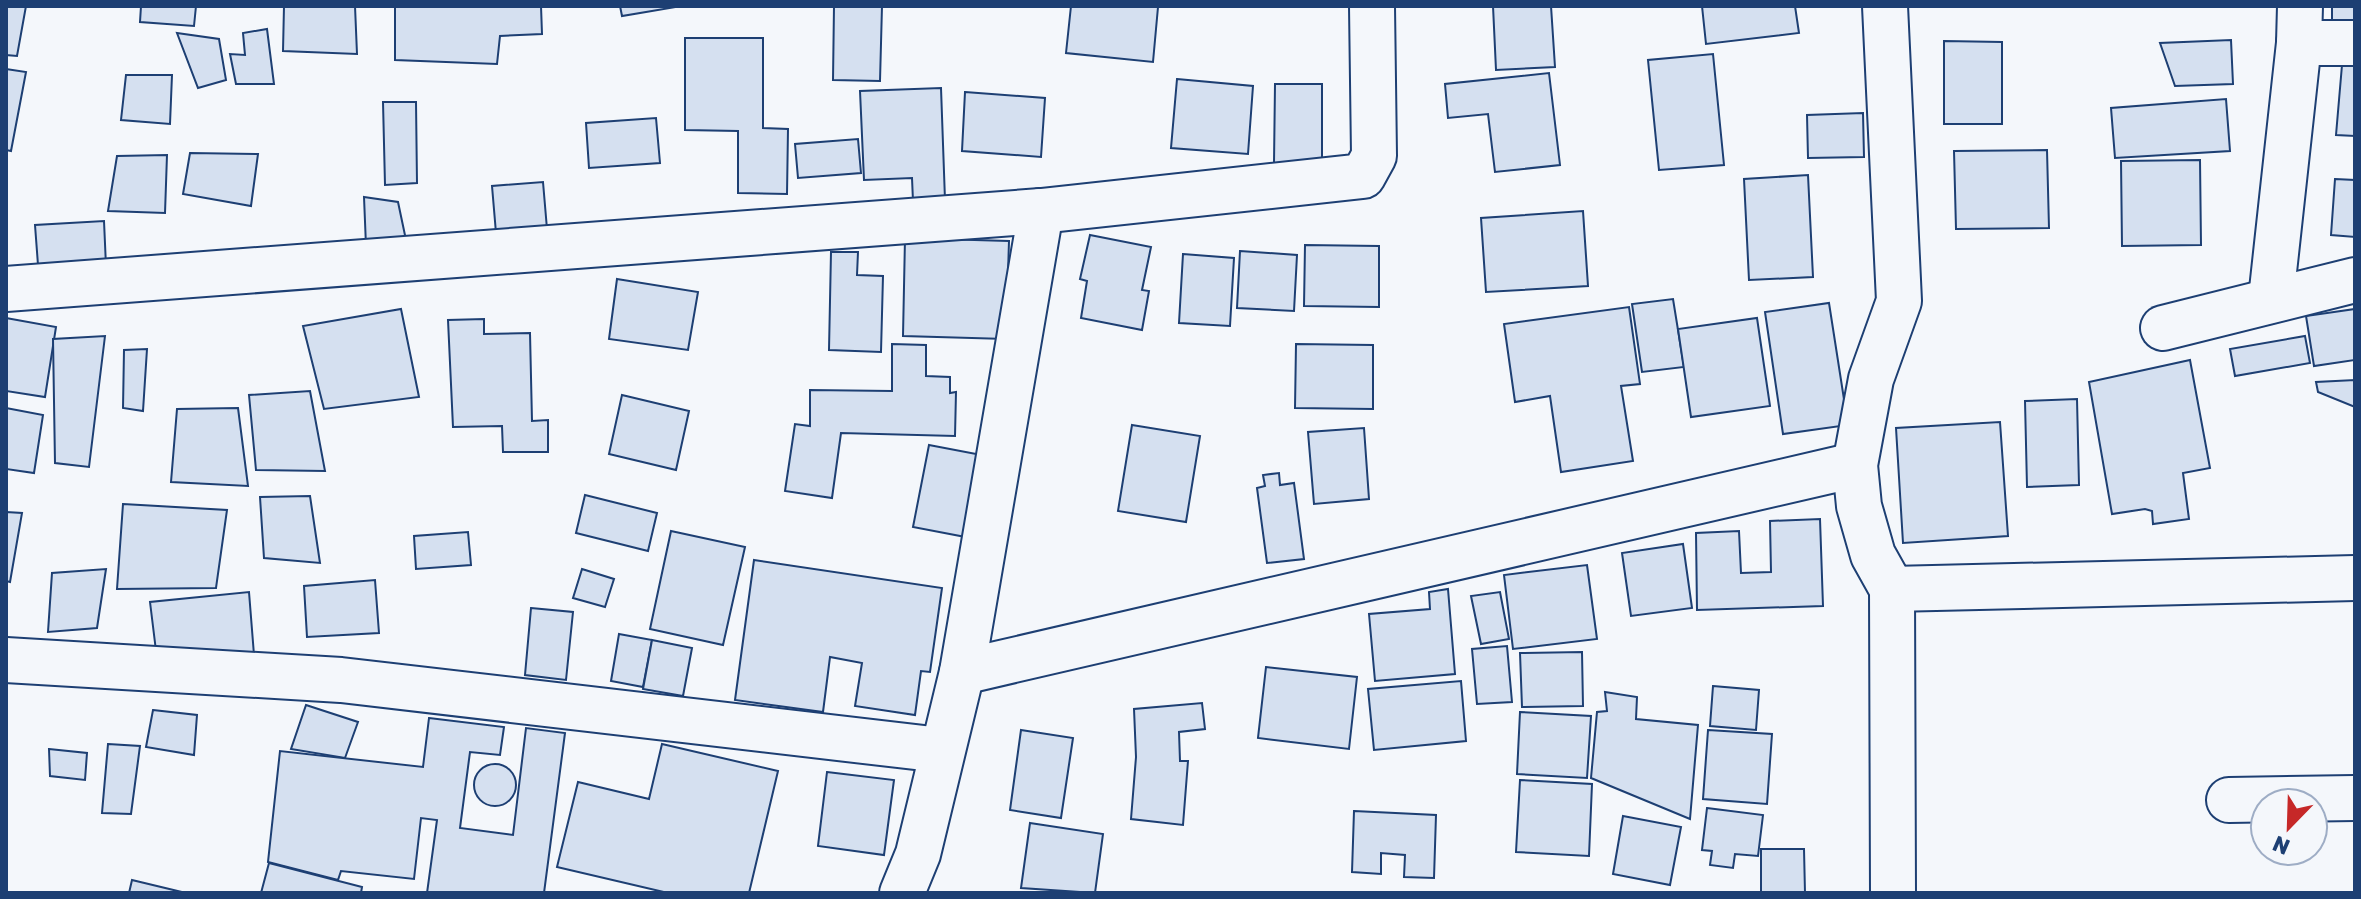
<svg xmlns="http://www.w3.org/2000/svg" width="2361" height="899" font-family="Rubik,sans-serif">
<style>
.building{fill:#d5e0f0;stroke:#1d3f73;stroke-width:2}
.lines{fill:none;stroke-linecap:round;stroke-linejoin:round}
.minor-casing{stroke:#1d3f73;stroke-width:48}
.minor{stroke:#f4f7fb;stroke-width:44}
</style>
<rect width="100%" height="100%" fill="#f4f7fb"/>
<g class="building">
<polygon points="6,6 26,6 17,56 6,55"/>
<polygon points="141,6 196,6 194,26 140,22"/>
<polygon points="284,6 355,6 357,54 283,51"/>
<polygon points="395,6 541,6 542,34 500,36 497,64 395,60"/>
<polygon points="620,6 676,6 676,7 622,16"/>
<polygon points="834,6 882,6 880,81 833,80"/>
<polygon points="1071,6 1158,7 1153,62 1066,53"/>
<polygon points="1493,6 1551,6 1555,67 1496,70"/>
<polygon points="1702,6 1795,6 1799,33 1706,44"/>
<rect x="2332" y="6" width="23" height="18"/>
<polygon points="267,29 274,84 236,84 230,54 245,55 243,33"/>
<polygon points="177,33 219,39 226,80 198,88"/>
<polygon points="685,38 763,38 763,128 788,129 787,194 738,193 738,131 685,130"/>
<polygon points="2231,40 2233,84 2175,86 2160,43"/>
<polygon points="1944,41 2002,42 2002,124 1944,124"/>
<polygon points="1713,54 1724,165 1659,170 1648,60"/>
<polygon points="2342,65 2355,66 2355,136 2336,135"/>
<polygon points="6,69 26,72 11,151 6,150"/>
<polygon points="1549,73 1560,165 1495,172 1488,114 1448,118 1445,84"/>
<polygon points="126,75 172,75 170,124 121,120"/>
<polygon points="1177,79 1253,86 1248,154 1171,148"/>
<polygon points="1275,84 1322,84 1322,163 1274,163"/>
<polygon points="941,88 945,200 913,201 912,178 864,180 860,91"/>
<polygon points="965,92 1045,98 1041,157 962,151"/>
<polygon points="2226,99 2230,151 2115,158 2111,108"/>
<polygon points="383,102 416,102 417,183 385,185"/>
<polygon points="1863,113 1864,157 1808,158 1807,115"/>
<polygon points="656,118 660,163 589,168 586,123"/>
<polygon points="858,139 861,173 798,178 795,144"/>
<polygon points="2047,150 2049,228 1956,229 1954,151"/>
<polygon points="190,153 258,154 251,206 183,194"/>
<polygon points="167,155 165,213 108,211 117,156"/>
<polygon points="2200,160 2201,245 2122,246 2121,161"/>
<polygon points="1808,175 1813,277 1749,280 1744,179"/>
<polygon points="2335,179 2355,180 2355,237 2331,235"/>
<polygon points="543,182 547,229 496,233 492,186"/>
<polygon points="364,197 398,202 406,240 366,246"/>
<polygon points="1583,211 1588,286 1486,292 1481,218"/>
<polygon points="104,221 106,266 38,265 35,225"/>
<polygon points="1090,235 1151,247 1142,290 1149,291 1142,330 1081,318 1087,281 1080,279"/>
<polygon points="905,238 1009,241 1006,339 903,336"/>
<polygon points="1305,245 1379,246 1379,307 1304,306"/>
<polygon points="1240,251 1297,255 1294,311 1237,308"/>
<polygon points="831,252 858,252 857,275 883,276 881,352 829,350"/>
<polygon points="1183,254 1234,258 1230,326 1179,323"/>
<polygon points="617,279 698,292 688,350 609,339"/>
<polygon points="1673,299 1684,367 1642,372 1632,304"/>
<polygon points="1829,303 1848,425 1783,434 1765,312"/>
<polygon points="1629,307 1640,384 1621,386 1633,461 1561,472 1550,396 1515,402 1504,324"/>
<polygon points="401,309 419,397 324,409 303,326"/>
<polygon points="2355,309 2355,360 2314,366 2306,316"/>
<polygon points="6,318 56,327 45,397 6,391"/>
<polygon points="1757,318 1770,406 1691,417 1678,329"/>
<polygon points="484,319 484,334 530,333 532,421 548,420 548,452 503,452 502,426 453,427 448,320"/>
<polygon points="105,336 89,467 55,463 53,339"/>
<polygon points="2305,336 2310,363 2235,376 2230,349"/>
<polygon points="892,344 926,345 926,376 950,377 950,393 956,392 955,436 841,433 832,498 785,491 795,424 810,426 810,390 892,391"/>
<polygon points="1296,344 1373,345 1373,409 1295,408"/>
<polygon points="147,349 143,411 123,408 124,350"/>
<polygon points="2190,360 2210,468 2183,473 2189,519 2153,524 2152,511 2145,509 2112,514 2089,382"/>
<polygon points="2355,380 2355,407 2318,392 2316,382"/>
<polygon points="310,391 325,471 256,470 249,395"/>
<polygon points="622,395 689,411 676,470 609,454"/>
<polygon points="2077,399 2079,485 2027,487 2025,401"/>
<polygon points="6,408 43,415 34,473 6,469"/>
<polygon points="238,408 248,486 171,482 177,409"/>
<polygon points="2000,422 2008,536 1903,543 1896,428"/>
<polygon points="1132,425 1200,436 1186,522 1118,511"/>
<polygon points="1364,428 1369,499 1314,504 1308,432"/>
<polygon points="929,445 992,457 976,539 913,527"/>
<polygon points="1279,473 1280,485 1294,483 1304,559 1267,563 1257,488 1265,486 1263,475"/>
<polygon points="585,495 657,513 648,551 576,533"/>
<polygon points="310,496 320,563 264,558 260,497"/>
<polygon points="123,504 227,510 216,588 117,589"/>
<polygon points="6,512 22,513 10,582 6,581"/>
<polygon points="1820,519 1823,606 1697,610 1696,533 1739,531 1741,573 1771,572 1770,521"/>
<polygon points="671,531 745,547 723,645 650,629"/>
<polygon points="468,532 471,565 416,569 414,536"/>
<polygon points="1683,544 1692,608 1631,616 1622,553"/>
<polygon points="754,560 942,588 930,672 921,671 915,715 855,706 862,663 830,657 823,712 735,700"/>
<polygon points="1587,565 1597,639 1513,649 1504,575"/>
<polygon points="106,569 97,628 48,632 52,573"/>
<polygon points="582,569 614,579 605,607 573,598"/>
<polygon points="375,580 379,633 307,637 304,586"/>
<polygon points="1448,589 1455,674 1375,681 1369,614 1430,609 1429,592"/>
<polygon points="249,592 254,655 157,659 150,602"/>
<polygon points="1500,592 1509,639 1481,644 1471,596"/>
<polygon points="531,608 573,612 566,680 525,675"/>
<polygon points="619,634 652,640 643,687 611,681"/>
<polygon points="652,640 692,648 683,696 643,689"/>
<polygon points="1507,646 1512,702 1477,704 1472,649"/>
<polygon points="1582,652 1583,706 1522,707 1520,653"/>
<polygon points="1266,667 1357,677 1349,749 1258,738"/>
<polygon points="1461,681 1466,741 1374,750 1368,689"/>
<polygon points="1713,686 1759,690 1756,730 1710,726"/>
<polygon points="1605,692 1637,697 1636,719 1698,725 1690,819 1591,778 1597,712 1607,711"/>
<polygon points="1202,703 1205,729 1179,732 1180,761 1188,761 1183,825 1131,819 1136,757 1134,709"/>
<polygon points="306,705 358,722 345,758 291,749"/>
<polygon points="153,710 197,715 194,755 146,747"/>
<polygon points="1520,712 1591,716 1587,778 1517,774"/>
<polygon points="429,718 504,727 500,755 470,752 460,828 513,835 526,728 565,733 544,893 427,893 437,820 421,818 414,879 341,871 338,880 268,862 280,751 423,767"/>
<polygon points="1021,730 1073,738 1061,818 1010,810"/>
<polygon points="1708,730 1772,734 1767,804 1703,799"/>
<polygon points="108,744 140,746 131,814 102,813"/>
<polygon points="662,744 778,771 749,893 668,893 557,867 578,782 649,799"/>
<polygon points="49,749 87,753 85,780 50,776"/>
<circle cx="495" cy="785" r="21"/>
<polygon points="827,772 894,780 884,855 818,846"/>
<polygon points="1520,780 1592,784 1589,856 1516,852"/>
<polygon points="1707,808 1763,815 1758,856 1735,854 1733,868 1710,865 1712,851 1702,850"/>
<polygon points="1354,811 1436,815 1434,878 1404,877 1405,855 1381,853 1381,874 1352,872"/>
<polygon points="1623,816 1681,827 1670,885 1613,874"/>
<polygon points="1030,823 1103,834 1095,893 1021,888"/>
<polygon points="1761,849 1804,849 1805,893 1761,893"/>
<polygon points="269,863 362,887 361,893 261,893"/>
<polygon points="132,880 186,893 129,893"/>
</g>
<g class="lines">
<defs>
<g id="minor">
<polyline points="1885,6 1899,301 1871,379 1855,465 1859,506 1873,555 1892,589 1893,893"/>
<polyline points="2299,43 2355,43"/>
<polyline points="6,289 1041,211 1363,176 1374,156 1372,6"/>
<polyline points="2271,299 2299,43 2300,6"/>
<polyline points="2163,328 2355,280"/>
<polyline points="1892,589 2355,578"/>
<polyline points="6,660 341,680 941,750"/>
<polyline points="962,672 1855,465"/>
<polyline points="2229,800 2355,798"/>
<polyline points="902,893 918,854 962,672 1041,211"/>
</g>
</defs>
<use href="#minor" class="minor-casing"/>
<use href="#minor" class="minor"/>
</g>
<rect width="2361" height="899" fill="none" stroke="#1d3f73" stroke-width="16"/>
<g transform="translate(2289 827) rotate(203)"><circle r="38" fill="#f4f7fb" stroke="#9eadc5" stroke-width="2"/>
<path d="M0-6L14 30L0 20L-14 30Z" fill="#c62828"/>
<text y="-12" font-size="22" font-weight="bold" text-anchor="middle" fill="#1d3f73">N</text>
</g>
</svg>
